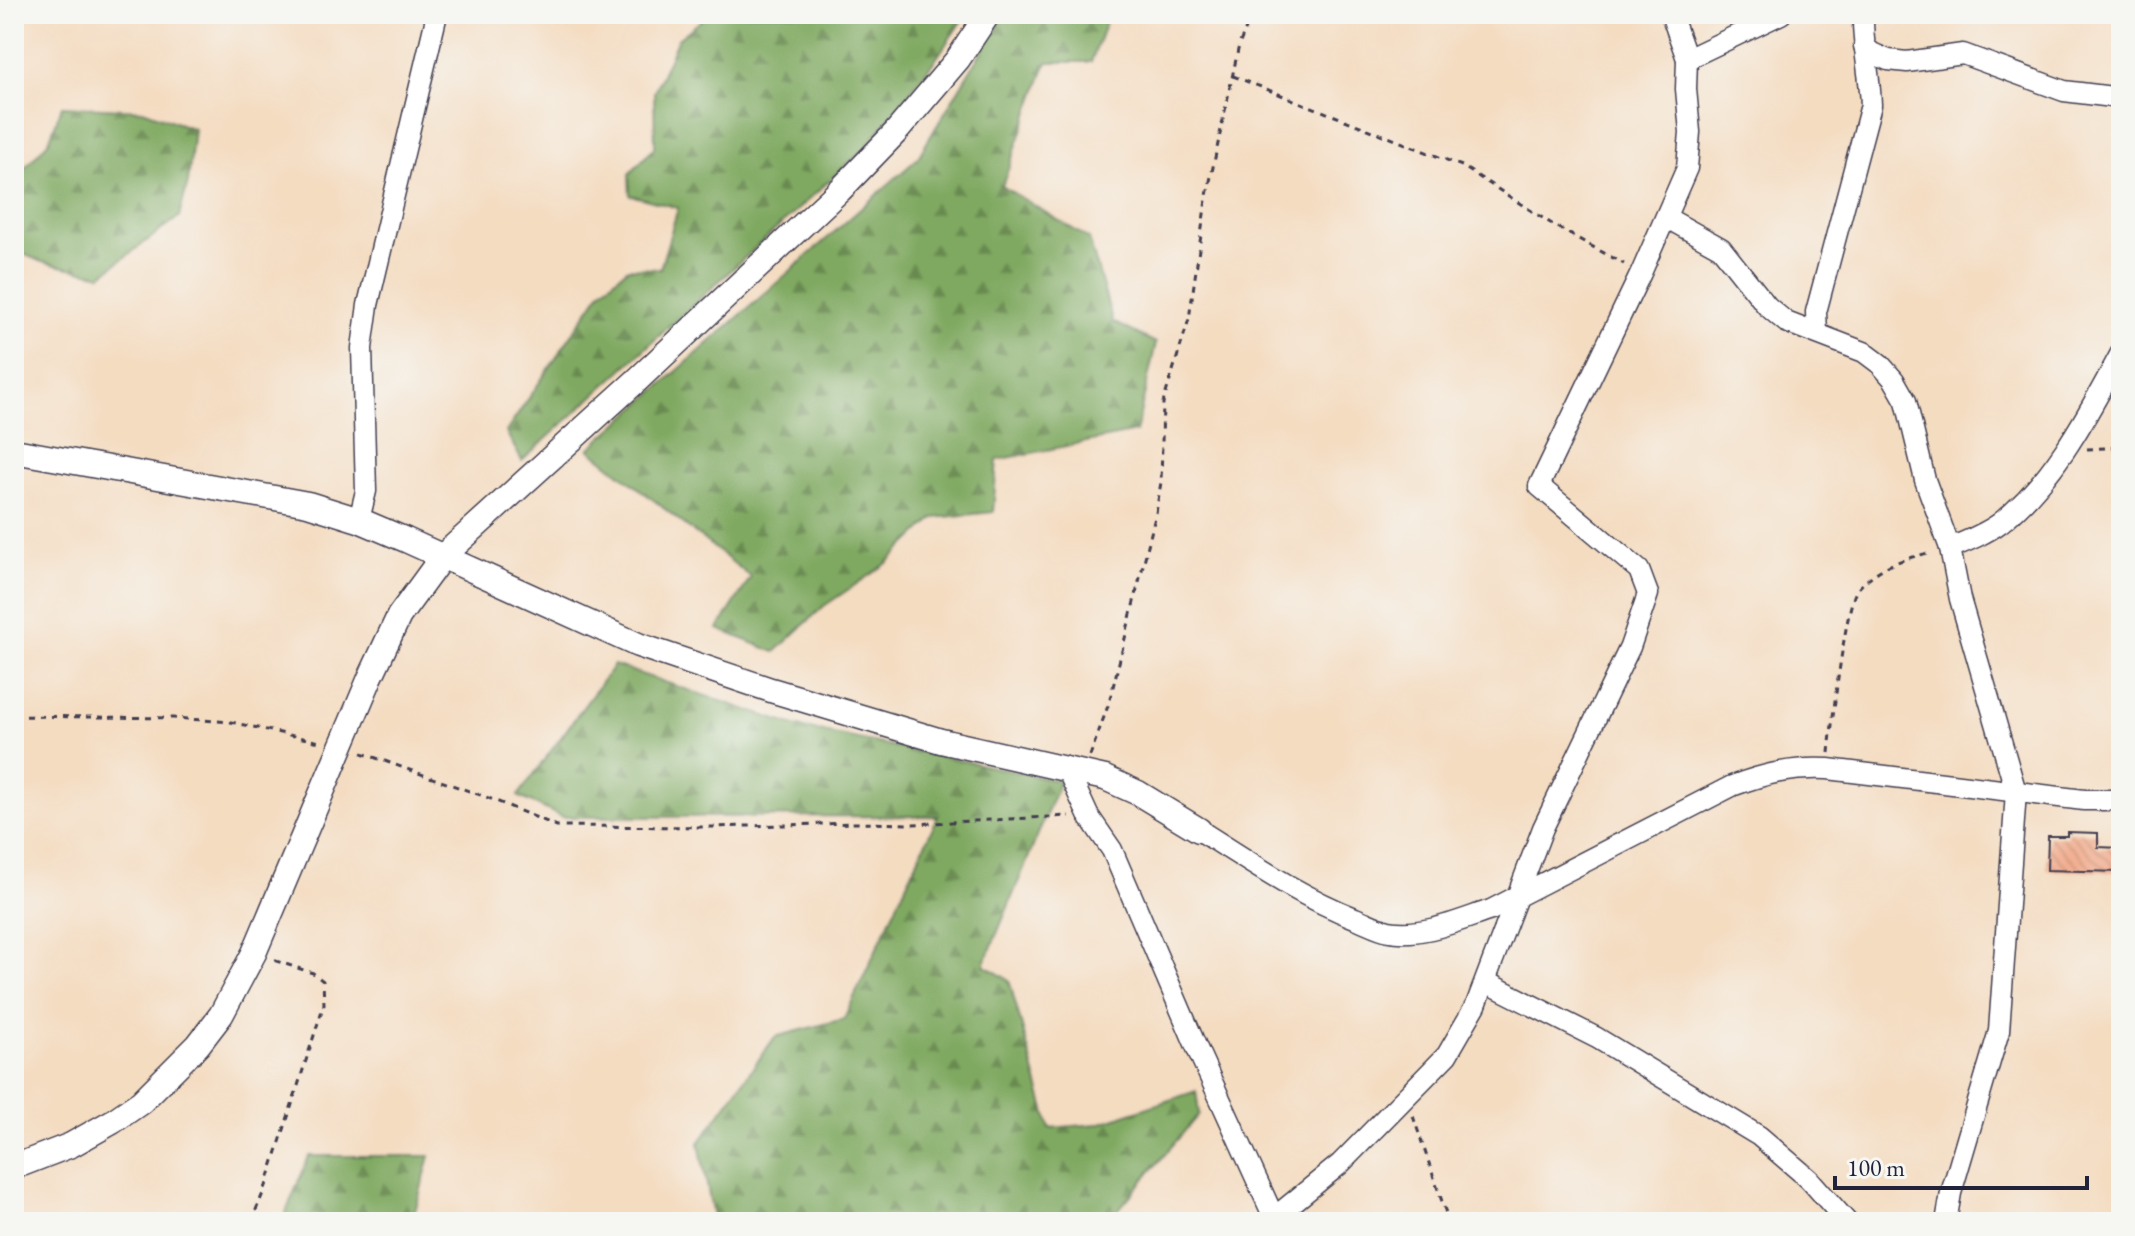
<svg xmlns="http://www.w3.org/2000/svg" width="2135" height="1236" font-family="'EB Garamond',serif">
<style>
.forest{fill:url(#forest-firs);stroke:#50664e;stroke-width:2}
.building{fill:url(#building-back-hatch)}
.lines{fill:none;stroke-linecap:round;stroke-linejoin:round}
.minor-casing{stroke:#423e4f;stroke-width:23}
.tertiary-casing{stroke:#423e4f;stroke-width:27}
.path{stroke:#423e4f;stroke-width:3;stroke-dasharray:6 6;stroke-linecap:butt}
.minor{stroke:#fff;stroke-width:20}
.tertiary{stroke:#fff;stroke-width:24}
</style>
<defs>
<pattern id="forest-firs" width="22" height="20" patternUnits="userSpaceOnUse" patternTransform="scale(2)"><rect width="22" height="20" fill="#7fa960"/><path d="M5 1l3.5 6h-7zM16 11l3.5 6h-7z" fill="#688950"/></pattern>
<pattern id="building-back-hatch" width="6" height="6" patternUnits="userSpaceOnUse" patternTransform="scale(2)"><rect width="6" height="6" fill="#f2ac8d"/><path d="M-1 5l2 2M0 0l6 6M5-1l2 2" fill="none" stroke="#cf947b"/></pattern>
</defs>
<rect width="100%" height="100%" fill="#f6f6f2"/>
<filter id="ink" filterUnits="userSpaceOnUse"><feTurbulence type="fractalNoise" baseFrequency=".0125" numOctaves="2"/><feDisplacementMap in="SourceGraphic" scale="16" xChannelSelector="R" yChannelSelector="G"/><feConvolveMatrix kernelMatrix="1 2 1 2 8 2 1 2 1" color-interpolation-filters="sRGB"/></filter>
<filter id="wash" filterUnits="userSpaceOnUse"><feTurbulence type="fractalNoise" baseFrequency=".006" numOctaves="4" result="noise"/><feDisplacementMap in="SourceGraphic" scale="32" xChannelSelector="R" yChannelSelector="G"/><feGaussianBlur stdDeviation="1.8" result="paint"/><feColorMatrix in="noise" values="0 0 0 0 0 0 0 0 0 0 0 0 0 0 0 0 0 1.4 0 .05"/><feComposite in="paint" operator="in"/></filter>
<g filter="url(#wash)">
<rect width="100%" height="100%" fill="#f4dcc1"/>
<g class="forest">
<polygon points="700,14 966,14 936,59 865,148 522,461 506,432 602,290 628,268 660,269 678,208 630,195 629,174 655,147 654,92 678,39 702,20"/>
<polygon points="1004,14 1109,14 1091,62 1047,62 1002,186 1089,239 1113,322 1156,343 1136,432 997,460 993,512 934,518 886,564 824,606 775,652 718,629 751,577 589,449 917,159"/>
<polygon points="62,106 143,110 194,129 188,182 179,217 101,275 42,262 14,250 14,180 49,141"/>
<polygon points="614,665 795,726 1060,781 984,965 1009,980 1050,1128 1098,1124 1196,1091 1199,1114 1108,1222 714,1222 699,1143 775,1037 844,1019 938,816 562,817 518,796"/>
<polygon points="309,1156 430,1156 412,1222 282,1222"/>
</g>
<g id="blocks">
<polygon class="building" points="2067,832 2098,833 2098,847 2121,848 2121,872 2047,870 2048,836 2067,836"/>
</g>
</g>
<g filter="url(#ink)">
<use href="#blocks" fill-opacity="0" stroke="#423e4f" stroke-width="2"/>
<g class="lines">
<defs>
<g id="minor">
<polyline points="1864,46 1872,53 1888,60 1907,62 1963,54 2064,91 2121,98"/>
<polyline points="1687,59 1781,14"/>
<polyline points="1667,218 1721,248 1767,306 1786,322 1864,352 1880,364 1894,380 1906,401 1925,480 1950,548 1960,599 2016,792 1999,1031 1951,1193 1946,1222"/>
<path d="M1817,333L1816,312L1871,105C1870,74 1862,45 1863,14"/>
<polyline points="359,520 366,491 362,348 368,305 437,14"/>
<path d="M1950,548C1967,541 1985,534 2000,523C2054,481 2089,412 2121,353"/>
<polyline points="1066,767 1088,815 1112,850 1199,1053 1276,1222"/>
<path d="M1199,830C1250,862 1299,896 1355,918C1366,922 1378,929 1389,931C1423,937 1460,920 1491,910L1732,786C1764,774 1793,767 1828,769L2084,800H2121"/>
<polyline points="1486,982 1597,1038 1759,1136 1809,1179 1847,1222"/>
<polyline points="1275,1217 1340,1164 1447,1055 1476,1005 1543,828 1630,647 1648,594 1639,570 1539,486 1641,273 1687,168 1690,132 1686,89 1687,59 1671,14"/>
</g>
<g id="tertiary">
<polyline points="14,451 308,504 359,520 406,540 638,645 771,690 941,741 1105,778 1138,793 1199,830"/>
<polyline points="14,1167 71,1145 112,1122 141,1102 198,1045 221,1015 254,953 370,678 399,616 442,557 635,382 840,190 896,132 958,59 988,14"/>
</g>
</defs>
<use href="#minor" class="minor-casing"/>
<use href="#tertiary" class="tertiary-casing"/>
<g class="path">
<polyline points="1233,76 1462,166 1555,226 1624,264"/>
<polyline points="2087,449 2121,447"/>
<polyline points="14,716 174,718 231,722 320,742"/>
<polyline points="362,753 486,797 557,826 712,827 856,823 913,824 1069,816"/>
<path d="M1829,753C1831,729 1846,603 1857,590C1877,566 1903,559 1932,552"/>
<polyline points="1090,756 1109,703 1156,513 1161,482 1163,403 1189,319 1206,200 1239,45 1252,14"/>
<polyline points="1413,1116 1449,1222"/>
<polyline points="251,1222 266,1186 324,1004 323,981 313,973 273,960"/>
</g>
<use href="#minor" class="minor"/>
<use href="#tertiary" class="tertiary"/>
</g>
</g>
<rect width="2135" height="1236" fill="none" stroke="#f6f6f2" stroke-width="48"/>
<path d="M1835 1176v12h252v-12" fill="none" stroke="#22223b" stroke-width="4"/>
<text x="1847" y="1176" font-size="24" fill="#22223b" stroke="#f6f6f2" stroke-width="6" paint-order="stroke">100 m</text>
</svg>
